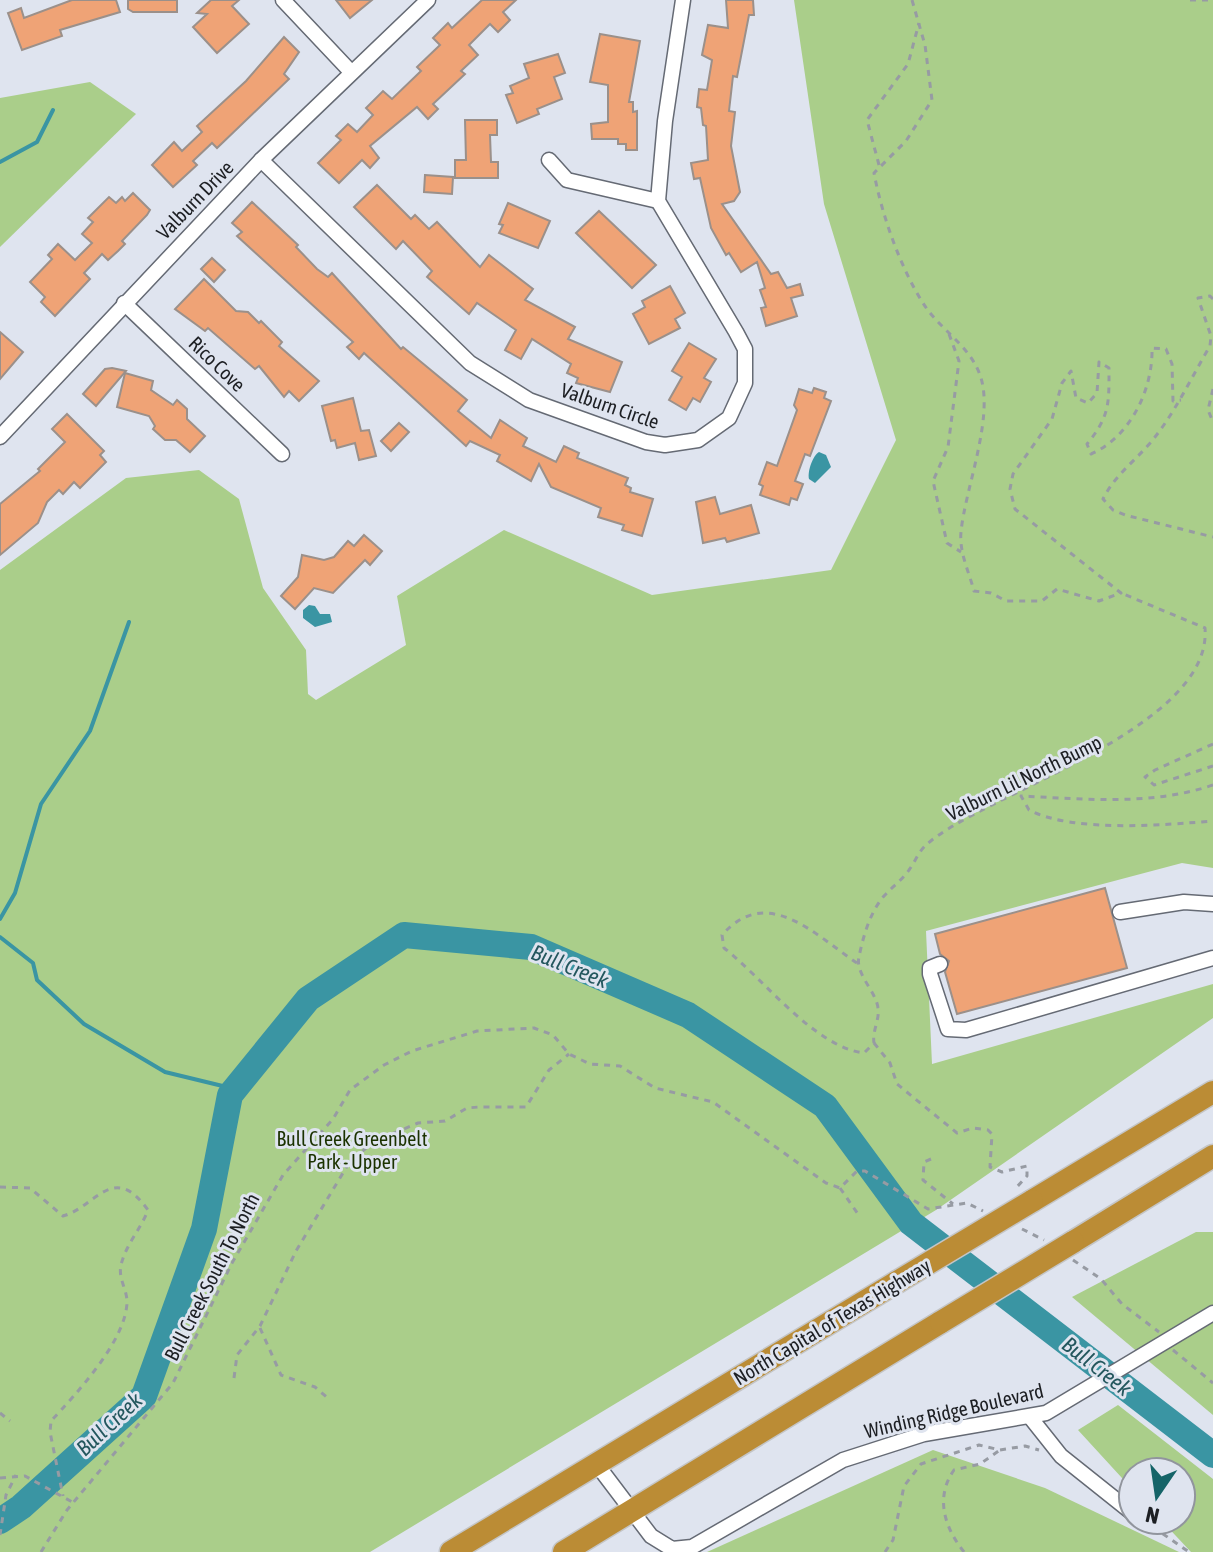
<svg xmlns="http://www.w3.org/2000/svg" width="1213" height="1552" font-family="'Asap Condensed',sans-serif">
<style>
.green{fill:#aace8a}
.water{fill:#3a95a3}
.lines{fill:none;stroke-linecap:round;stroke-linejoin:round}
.stream{stroke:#3a95a3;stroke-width:4}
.river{stroke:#3a95a3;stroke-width:26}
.building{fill:#efa376;stroke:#9b908a;stroke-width:2}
.minor-casing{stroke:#656a74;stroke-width:17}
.highway-casing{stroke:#c4c5c6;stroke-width:25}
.path{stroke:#979ba3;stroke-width:3;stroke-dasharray:6 6;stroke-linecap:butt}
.minor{stroke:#fff;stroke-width:14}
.highway{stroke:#bb8c35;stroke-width:22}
.highway-bridge-casing{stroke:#c4c5c6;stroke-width:25;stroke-linecap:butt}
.highway-bridge{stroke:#bb8c35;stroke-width:22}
.labels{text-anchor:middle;stroke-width:6;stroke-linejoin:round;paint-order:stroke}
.street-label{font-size:20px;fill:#1d1f23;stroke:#dfe4ef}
.park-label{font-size:20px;fill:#1b3200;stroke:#dfe4ef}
.water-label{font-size:22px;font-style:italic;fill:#24575e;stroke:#dfe4ef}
</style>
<rect width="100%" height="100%" fill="#dfe4ef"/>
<g class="green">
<polygon points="794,0 1213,0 1213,868 1182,863 926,931 932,1064 1213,984 1213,1018 936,1210 370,1552 0,1552 0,570 126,478 199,470 239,499 263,588 306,650 308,694 316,700 406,645 397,596 504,530 652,595 831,570 896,440 824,204"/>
<polygon points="90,82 136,114 0,247 0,98"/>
<polygon points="1196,1232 1213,1232 1213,1415 1072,1297"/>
<polygon points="1118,1405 1213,1479 1213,1552 1191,1552 1161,1520 1181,1520 1181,1472 1133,1472 1133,1490 1078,1430"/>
<polygon points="933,1450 1045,1488 1179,1552 707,1552"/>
</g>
<g class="water">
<path d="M819,452L826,455L831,467L815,483L809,479C807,472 813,455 819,452Z"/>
<polygon points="309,605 315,606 320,614 330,614 332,622 315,627 303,618 303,610"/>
</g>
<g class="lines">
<g class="stream">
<polyline points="0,162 37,142 53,110"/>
<polyline points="0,919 15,893 41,804 90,731 129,622"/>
<polyline points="0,937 33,963 37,980 84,1024 165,1072 235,1089"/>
</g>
<polyline class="river" points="0,1521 21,1507 144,1396 204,1229 230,1095 308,999 404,935 531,947 688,1015 825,1106 911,1223 1213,1455"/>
</g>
<g class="building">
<polygon points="72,0 116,0 120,12 60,30 62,36 22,50 8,13 21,8 24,18"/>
<polygon points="128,0 177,0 177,12 133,12 128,9"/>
<polygon points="211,0 239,0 232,6 249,24 217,53 193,27 207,14 197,13"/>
<polygon points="336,0 372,0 350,18"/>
<polygon points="482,0 516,0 503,12 510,20 498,32 490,24 469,45 478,55 461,71 465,74 433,104 438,109 428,119 417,107 370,146 379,158 370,168 362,160 339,183 318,163 341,140 336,136 348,124 357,132 373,115 366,108 383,91 392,99 421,71 417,67 440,45 433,38 448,23 452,28"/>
<polygon points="726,0 753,0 754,15 749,15 737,77 733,76 729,111 735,112 731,146 740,192 734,201 722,204 771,274 778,272 787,288 800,284 803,295 791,298 797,316 766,326 761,308 766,307 760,290 765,288 757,262 741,272 729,253 726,255 711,228 700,178 694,179 691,163 708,160 706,126 703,125 701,108 697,107 699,89 707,90 712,60 702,55 708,25 728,28"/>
<polygon points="600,34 640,41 629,102 633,102 633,112 637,111 637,150 626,150 626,144 618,144 618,139 592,139 591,124 608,122 608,85 590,82"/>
<polygon points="284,37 299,52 284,74 289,79 217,148 212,143 193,161 197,165 173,187 152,165 174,142 182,151 202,132 197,126 246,81"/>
<polygon points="558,54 565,73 554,77 562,99 537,109 539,114 517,123 506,95 513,93 510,86 529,78 524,64"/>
<polygon points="465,120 497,120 497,135 490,135 491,162 498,162 498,178 455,178 455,160 466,160"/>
<polygon points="425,175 453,177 452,194 424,192"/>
<polygon points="377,185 411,219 415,215 429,229 437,222 480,267 489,255 533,289 525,300 575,327 568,339 622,362 610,392 576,383 578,378 567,373 571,364 532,339 521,359 505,350 516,330 477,303 469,314 427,277 432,271 403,241 396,249 354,207"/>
<polygon points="133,193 150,210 147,215 122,241 125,244 118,251 108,260 102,254 84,273 90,279 55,316 41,302 45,297 30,282 52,259 48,255 58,244 75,260 92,243 82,234 93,222 88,218 109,197 116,203 122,197 125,201"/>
<polygon points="252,202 298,245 296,247 317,269 328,277 332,273 401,349 403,347 467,400 458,411 491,438 500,420 527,438 523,446 556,462 564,446 579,453 577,458 628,478 625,485 631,488 630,492 653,499 642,536 622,530 624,525 598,517 601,508 551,487 539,464 531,481 497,461 500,455 470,441 466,446 364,353 359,359 347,347 353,342 237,236 242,232 232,223"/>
<polygon points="508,203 550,221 538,248 499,233 503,225 499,224"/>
<polygon points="599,211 656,265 632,288 576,233"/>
<polygon points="212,258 225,270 214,282 201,269"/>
<polygon points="204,279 236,311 248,312 259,323 261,321 282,342 279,346 319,381 299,401 289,391 284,397 259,366 255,369 208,328 205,331 175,309"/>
<polygon points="670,286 685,313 675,319 680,328 649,344 633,314 645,307 642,301"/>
<polygon points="0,332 23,352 0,379"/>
<polygon points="689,343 716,359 704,378 711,382 700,402 693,398 686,410 669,400 682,377 672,371"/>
<polygon points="112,368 126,371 96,406 83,394 105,369"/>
<polygon points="125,373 153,381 151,390 173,405 177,400 187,409 187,419 205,436 190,452 176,440 165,440 153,429 155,426 149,416 117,407"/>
<polygon points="814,388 826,392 824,398 831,401 810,456 805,454 795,481 803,484 797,500 791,498 789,505 760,495 763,486 759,484 767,462 777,466 797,410 794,405 799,389 812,393"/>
<polygon points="353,398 361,431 369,430 376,456 359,460 355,443 337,448 335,440 331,441 322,406"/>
<polygon points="67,414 104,451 100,455 106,462 80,488 74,482 63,494 59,490 47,502 38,523 0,555 0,504 40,471 38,469 65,442 52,429"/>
<polygon points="399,423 409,432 391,451 381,441"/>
<polygon points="715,497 720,514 751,505 759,533 727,542 725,538 703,543 696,502"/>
<polygon points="364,535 382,551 370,565 365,560 333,593 314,588 295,609 281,596 298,577 302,555 324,560 334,557 348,541 354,546"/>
<polygon points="1105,888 1127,968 957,1014 945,972 949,961 940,954 935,934"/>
</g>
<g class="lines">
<defs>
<g id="minor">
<polyline points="283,0 351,72"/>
<polyline points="261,160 470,363 529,400 646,442 665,445 698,440 729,418 745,383 745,349 736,332 658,201 665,121 683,0"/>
<polyline points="549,160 567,180 658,201"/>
<polyline points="124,303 282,454"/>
<polyline points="0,437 261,160 428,0"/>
<polyline points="1120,912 1184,902 1213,904"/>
<polyline points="940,964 930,968 930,974 948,1029 966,1030 1213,958"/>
<polyline points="1030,1417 1061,1456 1130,1511"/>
<polyline points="598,1466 651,1536 672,1549 692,1547 843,1460 924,1434 1046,1413 1213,1313"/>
</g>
<g id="highway">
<polyline points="1032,1201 1213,1092"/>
<polyline points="1073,1242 1213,1156"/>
<polyline points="451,1552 897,1282"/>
<polyline points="564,1552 941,1322"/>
</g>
</defs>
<use href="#minor" class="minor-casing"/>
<use href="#highway" class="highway-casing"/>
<g class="path">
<path d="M912,0L925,45L932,100L906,141L874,173C882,216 902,273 927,309C944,332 970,347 980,375C995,416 965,489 961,532C959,552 969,572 974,591L991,593L1006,601H1042L1057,589L1099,601L1121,593L1015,509L1010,489L1013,474L1052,419L1062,383L1071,371L1076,398L1088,403L1097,393L1099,362L1109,368C1109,403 1110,416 1087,444L1091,454C1130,437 1153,390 1152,348L1166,349L1172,364L1173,401L1181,400"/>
<polyline points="1190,0 1213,0"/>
<polyline points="879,165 867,120 908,64 919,23"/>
<path d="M1213,299L1210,296L1198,298L1211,336L1210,346C1191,378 1175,413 1151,442C1134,462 1115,475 1103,499L1113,510L1125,515L1213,537"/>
<polyline points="949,334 959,361 948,447 933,481 947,543 961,552"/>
<polyline points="1213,389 1208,410 1213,422"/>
<polyline points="1213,744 1155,770 1145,777 1154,785 1213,766"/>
<path d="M1213,785C1151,806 1086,799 1021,796L1029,810C1074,833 1163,825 1213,821"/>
<path d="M857,963C814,934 767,884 722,935L724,948C763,978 814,1047 864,1053L874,1043C872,1031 880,1019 878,1008C876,991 855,974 859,957C863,937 870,912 884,896C892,887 902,880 909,870C915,862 919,851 926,845C980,795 1213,729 1205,628L1121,593"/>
<polyline points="874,1043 890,1063 897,1084 957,1133 973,1128 988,1130 992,1134 990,1167 1002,1172 1027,1166 1027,1176 1015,1189"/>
<polyline points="931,1159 924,1162 923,1180 953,1204"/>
<path d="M0,1187L30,1188L63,1216C96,1207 113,1161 148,1210C141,1229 126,1244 121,1265C118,1279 127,1289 127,1302C126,1341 76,1394 51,1421L50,1432L63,1496"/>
<polyline points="840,1188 860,1217"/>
<polyline points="1022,1229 1044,1240"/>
<polyline points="1073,1260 1101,1279 1122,1304 1159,1332"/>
<polyline points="260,1328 281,1375 315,1387 330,1400"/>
<polyline points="1173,1350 1213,1383"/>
<polyline points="234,1378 237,1355 260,1326 296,1251 349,1163 373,1142 418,1123 445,1121 467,1108 479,1107 526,1107 549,1070 569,1054"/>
<polyline points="0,1413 10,1421"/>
<polyline points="0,1478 25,1476 74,1503"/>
<polyline points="1143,1520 1189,1552"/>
<polyline points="0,1535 6,1495 16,1475"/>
<polyline points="41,1552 67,1510 173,1383 232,1263 283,1175 333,1119 350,1090 384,1065 412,1051 477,1031 534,1028 553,1035 569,1054 590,1064 620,1066 655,1088 713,1102 826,1183 840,1188 857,1171 865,1171 928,1209 967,1203 983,1211"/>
<polyline points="885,1552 893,1540 904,1486 921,1464 979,1445 1000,1450 1025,1446 1039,1450"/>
<path d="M964,1552C944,1527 935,1497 954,1470L980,1464L1000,1450"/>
</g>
<use href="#minor" class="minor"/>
<use href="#highway" class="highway"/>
<defs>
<g id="highway-bridge">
<polyline points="897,1282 1032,1201"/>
<polyline points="941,1322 1073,1242"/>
</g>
</defs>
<use href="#highway-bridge" class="highway-bridge-casing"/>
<use href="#highway-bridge" class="highway-bridge"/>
</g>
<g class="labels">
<g class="street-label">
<text transform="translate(195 200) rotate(-46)" y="7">Valburn Drive</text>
<text transform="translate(217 364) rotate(44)" y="7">Rico Cove</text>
<text transform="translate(610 406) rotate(19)" y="7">Valburn Circle</text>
<text transform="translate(1024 778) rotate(-26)" y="7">Valburn Lil North Bump</text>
<text transform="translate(212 1277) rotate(-63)" y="7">Bull Creek South To North</text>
<text transform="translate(832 1322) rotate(-31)" y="7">North Capital of Texas Highway</text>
<text transform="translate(954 1411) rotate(-13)" y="7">Winding Ridge Boulevard</text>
</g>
<g class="park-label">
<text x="352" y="1146">Bull Creek Greenbelt<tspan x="352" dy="23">Park - Upper</tspan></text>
</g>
<g class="water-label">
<text transform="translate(570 966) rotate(22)" y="8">Bull Creek</text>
<text transform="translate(1097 1366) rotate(38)" y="8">Bull Creek</text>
<text transform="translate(109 1424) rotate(-43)" y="8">Bull Creek</text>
</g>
</g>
<g transform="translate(1157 1496) rotate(193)"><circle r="38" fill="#dfe4ef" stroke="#91959d" stroke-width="2"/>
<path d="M0-6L14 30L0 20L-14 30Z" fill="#156468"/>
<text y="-12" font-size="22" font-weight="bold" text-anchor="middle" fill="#1d1f23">N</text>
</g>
</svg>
